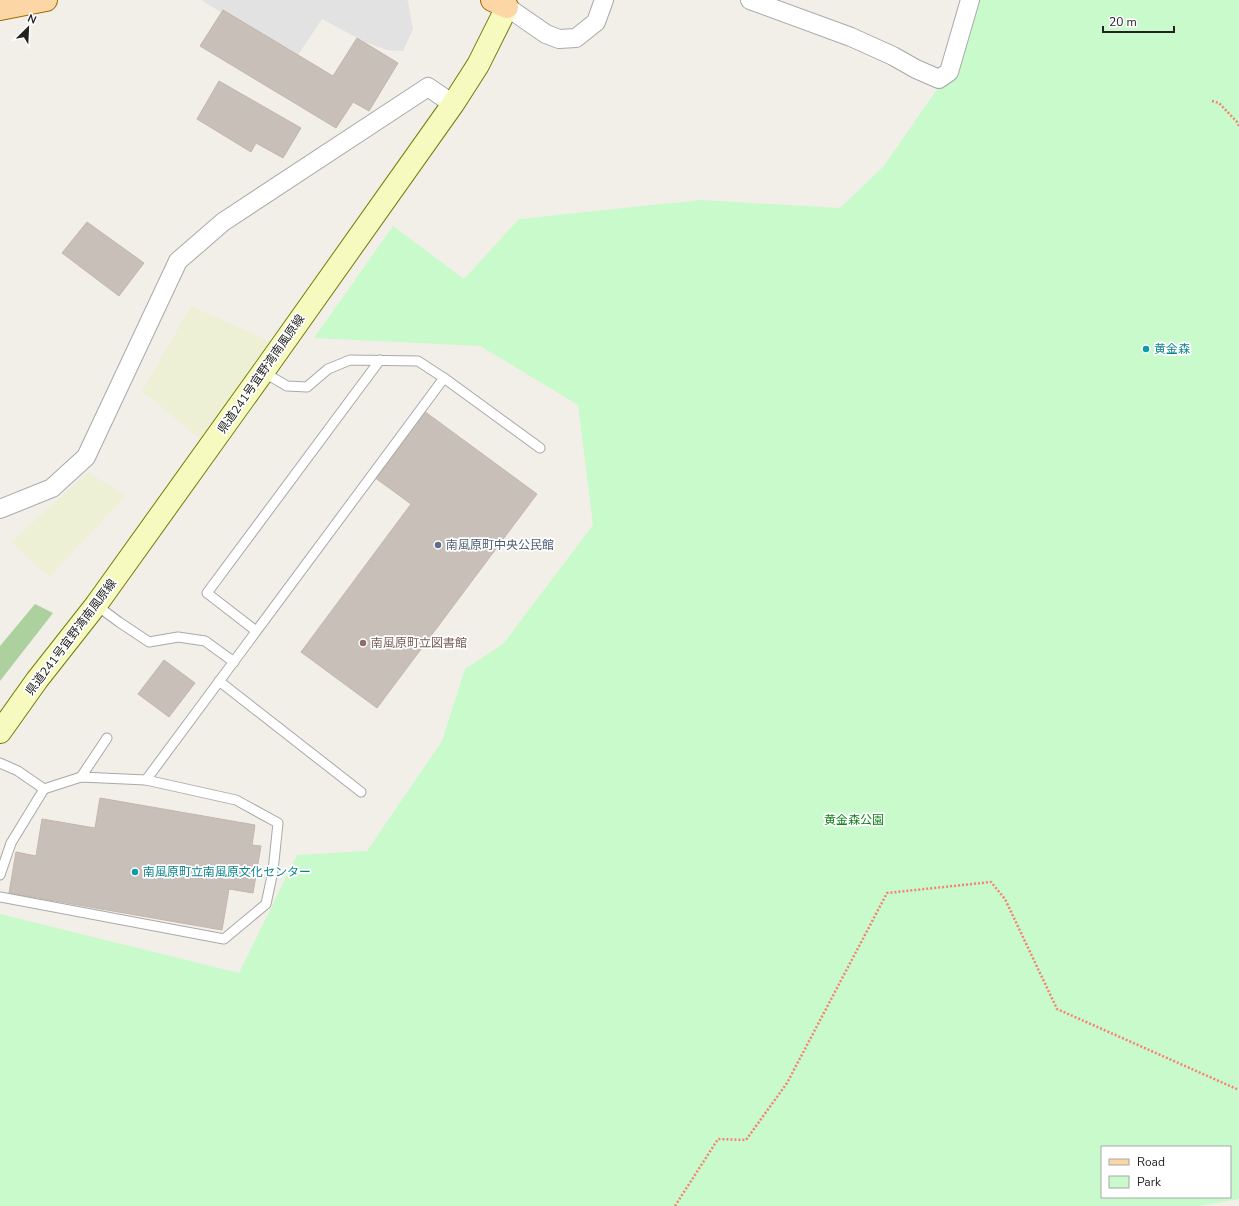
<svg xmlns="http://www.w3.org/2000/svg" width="1239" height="1206" font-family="'Nunito Sans','Noto Sans JP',sans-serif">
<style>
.farmland{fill:#eef0d5}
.forest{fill:#add19e}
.park{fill:#c8facc;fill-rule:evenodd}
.parking{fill:#e2e2e2}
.building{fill:#c7bfb8;stroke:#c4b6ab}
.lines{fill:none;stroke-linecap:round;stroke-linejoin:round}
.service-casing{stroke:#a9a9a9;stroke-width:11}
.minor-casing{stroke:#a9a9a9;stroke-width:20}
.secondary-casing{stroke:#707d05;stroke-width:24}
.primary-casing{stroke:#a06b00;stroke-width:24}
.path{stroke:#fa8072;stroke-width:2.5;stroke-dasharray:2 2;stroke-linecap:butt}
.service{stroke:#fff;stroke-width:9}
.minor{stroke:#fff;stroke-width:18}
.secondary{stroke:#f7fabf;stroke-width:22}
.primary{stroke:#fcd6a4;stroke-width:22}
.culture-dot{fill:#0f9aa8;stroke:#fff;stroke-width:1.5}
.service-dot{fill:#5c6f8a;stroke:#fff;stroke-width:1.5}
.education-dot{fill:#8d6e63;stroke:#fff;stroke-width:1.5}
.labels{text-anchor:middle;stroke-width:3.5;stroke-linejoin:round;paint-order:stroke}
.culture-label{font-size:12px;fill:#0d838f;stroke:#fff;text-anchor:start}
.street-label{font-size:12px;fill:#222;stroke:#fff}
.service-label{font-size:12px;fill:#4e5e75;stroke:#fff;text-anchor:start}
.education-label{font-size:12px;fill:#785e54;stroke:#fff;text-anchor:start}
.park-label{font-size:12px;fill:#0c8416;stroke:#fff}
</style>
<rect width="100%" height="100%" fill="#f2efe9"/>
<g class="farmland">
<polygon points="191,306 279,345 207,445 142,391"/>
<polygon points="88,472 126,496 49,577 11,542"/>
</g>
<polygon class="forest" points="35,604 53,613 0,681 0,646"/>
<path class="park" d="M979,0H1239V1199L1199,1206H0V914L239,973L297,855L367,851L442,741L465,669L503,644L593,525L578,405L480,346L314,338L393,226L464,279L519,219L700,200L840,208L883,167L965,49ZM1102,1147H1230V1197H1102Z"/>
<polygon class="parking" points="201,0 406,0 408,1 413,29 403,51 387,50 365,42 322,19 296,58"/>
<g class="building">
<polygon points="223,10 333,76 357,38 398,63 369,111 353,102 336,128 200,46"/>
<polygon points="219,81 301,128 283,158 256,143 251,152 197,119"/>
<polygon points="87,222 144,263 119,296 62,253"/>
<polygon points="424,411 537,494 377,708 301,652 411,504 374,477"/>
<polygon points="164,660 195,683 169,717 138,694"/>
<polygon points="100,798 255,825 252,845 261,846 253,893 229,889 222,930 9,893 16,852 36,856 42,819 95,828"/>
</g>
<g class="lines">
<defs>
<g id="service">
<polyline points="444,378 540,448"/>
<polyline points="96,605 119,622 149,642 178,637 205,641 234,662"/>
<polyline points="256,631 207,593 380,360"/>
<polyline points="219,681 361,792"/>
<polyline points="0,763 18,771 44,789 81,777 146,780 444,378 418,361 350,360 328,369 307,387 287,386 263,372"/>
<polyline points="81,777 107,738"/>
<polyline points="0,875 11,843 44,789"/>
<polyline points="0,897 224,939 266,904 273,871 278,823 236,800 146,780"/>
</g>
<g id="minor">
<polyline points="750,0 851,37 893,56 916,69 939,79 949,72 970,0"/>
<polyline points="507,7 546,34 559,39 576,38 596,22 604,0"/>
<polyline points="0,509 52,488 86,457 178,261 223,222 428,87 453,104"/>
</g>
<polyline id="secondary" points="0,732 37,680 96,605 263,372 453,104 478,65 507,7"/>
<g id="primary">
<polyline points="492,0 507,7"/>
<polyline points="0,9 46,0"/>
</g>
</defs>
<use href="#service" class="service-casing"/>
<use href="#minor" class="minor-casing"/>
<use href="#secondary" class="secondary-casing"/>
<use href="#primary" class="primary-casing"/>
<g class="path">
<polyline points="1212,101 1219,103 1238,123 1239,127"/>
<polyline points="675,1206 718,1139 746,1140 787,1083 887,893 991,882 1005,899 1057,1009 1239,1090"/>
</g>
<use href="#service" class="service"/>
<use href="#minor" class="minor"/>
<use href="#secondary" class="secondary"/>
<use href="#primary" class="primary"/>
</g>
<g class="culture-dot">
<circle cx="1146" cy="349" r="4"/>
<circle cx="135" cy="872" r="4"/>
</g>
<circle class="service-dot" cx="438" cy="545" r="4"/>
<circle class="education-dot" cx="363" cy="643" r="4"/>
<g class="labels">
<g class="culture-label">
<text x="1154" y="353">黄金森</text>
<text x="143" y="876">南風原町立南風原文化センター</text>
</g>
<g class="street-label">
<text transform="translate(261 374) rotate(-55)" y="4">県道241号宜野湾南風原線</text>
<text transform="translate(71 637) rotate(-53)" y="4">県道241号宜野湾南風原線</text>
</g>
<g class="service-label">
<text x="446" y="549">南風原町中央公民館</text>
</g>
<g class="education-label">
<text x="371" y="647">南風原町立図書館</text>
</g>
<g class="park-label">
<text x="854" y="824">黄金森公園</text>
</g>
</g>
<rect x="1101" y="1146" width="130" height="52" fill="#ffffff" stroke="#a7a7a7"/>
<rect x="1109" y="1159" width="20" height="6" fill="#fcd6a4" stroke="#a7a7a7"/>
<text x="1137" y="1166" font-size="12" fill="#222222">Road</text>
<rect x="1109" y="1176" width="20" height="12" fill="#c8facc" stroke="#a7a7a7"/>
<text x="1137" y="1186" font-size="12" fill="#222222">Park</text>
<g transform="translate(28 28) rotate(24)" stroke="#ffffff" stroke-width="3" paint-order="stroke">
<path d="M0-3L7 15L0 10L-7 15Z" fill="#222222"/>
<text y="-6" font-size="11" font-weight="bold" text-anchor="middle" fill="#222222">N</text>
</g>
<path d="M1103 26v6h71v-6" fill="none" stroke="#222222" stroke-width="2"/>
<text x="1109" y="26" font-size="12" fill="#222222" stroke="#ffffff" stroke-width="3" paint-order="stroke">20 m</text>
</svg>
